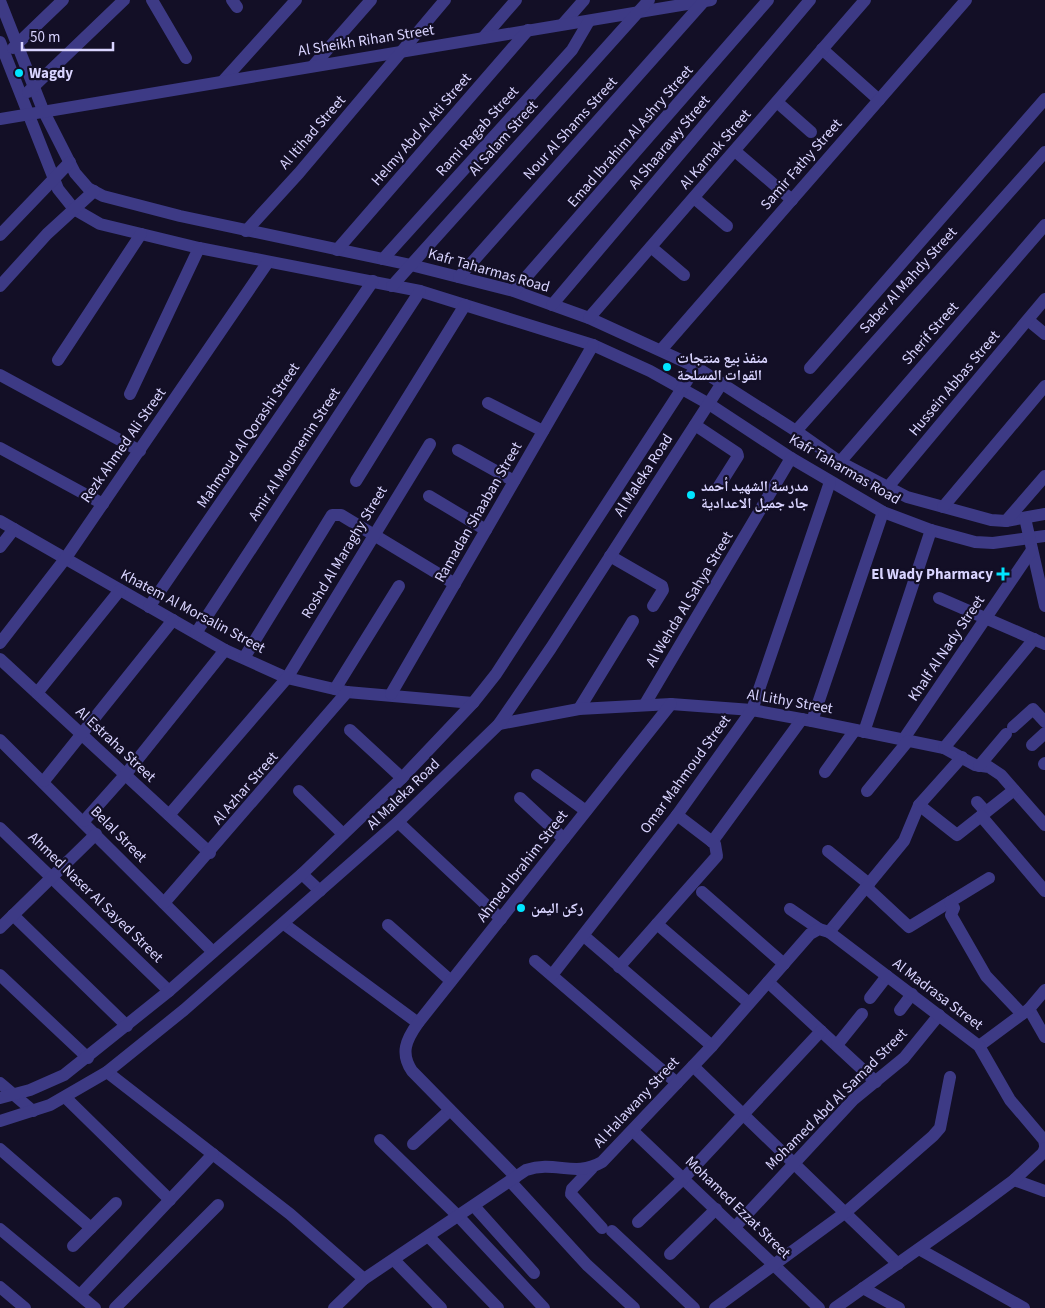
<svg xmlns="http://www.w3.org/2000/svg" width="1045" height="1308" font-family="'Source Sans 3','Noto Naskh Arabic',sans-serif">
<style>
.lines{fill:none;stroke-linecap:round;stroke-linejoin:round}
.minor{stroke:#3d3a85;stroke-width:12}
.poi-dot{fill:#00e5ff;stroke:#130f26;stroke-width:2}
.labels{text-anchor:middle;stroke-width:4.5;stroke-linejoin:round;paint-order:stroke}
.street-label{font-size:15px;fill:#d9d4ff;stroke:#130f26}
.poi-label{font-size:15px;font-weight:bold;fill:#d9d4ff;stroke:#130f26;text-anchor:start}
</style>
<rect width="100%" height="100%" fill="#130f26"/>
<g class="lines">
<g class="minor">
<polyline points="152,0 186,58"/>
<polyline points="232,0 237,7"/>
<polyline points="0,1 43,110 75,173 88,188 103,196 180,216 411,265 514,291 589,318 696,367 796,431 840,462 907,497 991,520 1006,521 1045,514"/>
<polyline points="563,24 584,0"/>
<polyline points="483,38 516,0"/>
<polyline points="0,42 58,189 74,209 100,224 199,248 420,291 593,345 650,371 709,404 791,458 883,512 931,530 975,542 993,543 1045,536"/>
<polyline points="13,48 63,0"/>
<polyline points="822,49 879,100"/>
<polyline points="313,66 371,0"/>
<polyline points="223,81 296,0"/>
<polyline points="28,92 124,0"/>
<polyline points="777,102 811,132"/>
<polyline points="0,119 711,0"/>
<polyline points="735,151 792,200"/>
<polyline points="694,198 727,226"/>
<polyline points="246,231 299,173 445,0"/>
<polyline points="0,235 70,162"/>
<polyline points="651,247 684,275"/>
<polyline points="337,250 528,30"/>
<polyline points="383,259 572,50 589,21"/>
<polyline points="459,277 705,0"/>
<polyline points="0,286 47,234 94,191"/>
<polyline points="392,286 649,0"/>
<polyline points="514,291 768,0"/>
<polyline points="552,305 810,0"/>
<polyline points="589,318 865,0"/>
<polyline points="1028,320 1045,334"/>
<polyline points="661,350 966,0"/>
<polyline points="58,360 141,234"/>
<polyline points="810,368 1045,99"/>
<polyline points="0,375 140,451"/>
<polyline points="130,394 199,248"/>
<polyline points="488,403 543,431"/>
<polyline points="695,425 737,453 738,456 719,486"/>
<polyline points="796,431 1045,152"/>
<polyline points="0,448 103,504"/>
<polyline points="458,450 514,481"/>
<polyline points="840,462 1045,225"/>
<polyline points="356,481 465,305"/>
<polyline points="888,487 1045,299"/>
<polyline points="429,496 486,530"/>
<polyline points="943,507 1045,386"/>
<polyline points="1025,518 1045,606"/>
<polyline points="0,521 225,650 287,678 347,692 473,703"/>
<polyline points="1006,521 1045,476"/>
<polyline points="0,547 14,529"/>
<polyline points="610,556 662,586 663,590 653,606"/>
<polyline points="939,598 1045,644"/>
<polyline points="149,607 373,281"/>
<polyline points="196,633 420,291"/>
<polyline points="0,643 65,559 268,262"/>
<polyline points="244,658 332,515 341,515 455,584"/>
<polyline points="0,659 210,853"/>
<polyline points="335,689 399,586"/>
<polyline points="37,693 120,590"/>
<polyline points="391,694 593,345"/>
<polyline points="645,704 791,458"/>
<polyline points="579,709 633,621"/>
<polyline points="812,721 883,512"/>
<polyline points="499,724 579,709 671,704 752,710 812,721 944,748 975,765 989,767 1001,775 1045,825"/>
<polyline points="1013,727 1033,709 1045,722"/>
<polyline points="350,730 402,778"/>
<polyline points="864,732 931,530"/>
<polyline points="0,740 213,952"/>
<polyline points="903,740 1032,550"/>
<polyline points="1032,745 1045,733"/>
<polyline points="944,748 1034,639"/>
<polyline points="1044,764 1045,763"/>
<polyline points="979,766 1006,734"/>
<polyline points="825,772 855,730"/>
<polyline points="537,775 586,811"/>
<polyline points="44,781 173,620"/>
<polyline points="299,791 343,834"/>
<polyline points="867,791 908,741"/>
<polyline points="520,798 564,839"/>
<polyline points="977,802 986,812"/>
<polyline points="919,805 957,835 1014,790"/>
<polyline points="169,815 287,678 430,444"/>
<polyline points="981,816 1045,891"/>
<polyline points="84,821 125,775 225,650"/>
<polyline points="398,822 501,919"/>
<polyline points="0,828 169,991"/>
<polyline points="712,842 802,719"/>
<polyline points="828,851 869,884"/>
<polyline points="302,874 320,891"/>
<polyline points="866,887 909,927 989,878"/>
<polyline points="702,892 784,964"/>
<polyline points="950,902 954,908 951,915 986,976 1022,1014"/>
<polyline points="164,903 347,692"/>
<polyline points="790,909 819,929"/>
<polyline points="13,915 127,1026"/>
<polyline points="284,924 418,1023"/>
<polyline points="657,924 749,1003"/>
<polyline points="388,925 451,981"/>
<polyline points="0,928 96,834"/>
<polyline points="829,932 904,841 919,805 962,757"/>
<polyline points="584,936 712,1046"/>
<polyline points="535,961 677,1083"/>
<polyline points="619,967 717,856 715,844 677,815"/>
<polyline points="0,975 88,1058"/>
<polyline points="552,975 677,815 752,710 830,482"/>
<polyline points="768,982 876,1082"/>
<polyline points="870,998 887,976"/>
<polyline points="1029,1009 1045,1037"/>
<polyline points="900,1010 912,994"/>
<polyline points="837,1045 862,1014"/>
<polyline points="979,1046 1029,1009 1045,990"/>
<polyline points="693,1066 898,1264"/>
<polyline points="107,1072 290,1214 364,1279"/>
<polyline points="0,1083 33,1111"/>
<polyline points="65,1097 170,1200"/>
<polyline points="0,1098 30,1090 64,1075 169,991 302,874 402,778 473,703 496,674 696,367"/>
<polyline points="0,1121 50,1105 107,1072 184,1010 398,822 499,724 551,648 722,383"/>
<polyline points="633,1131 819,1308"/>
<polyline points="380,1140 459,1217 544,1308"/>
<polyline points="413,1144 450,1110"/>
<polyline points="0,1149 91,1228"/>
<polyline points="592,1168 572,1189 571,1194 602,1228"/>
<path d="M516,1177L412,1071C400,1053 406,1040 418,1023L671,704"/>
<polyline points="1014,1180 1045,1191"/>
<polyline points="510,1181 587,1265 634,1308"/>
<polyline points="474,1206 534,1273"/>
<polyline points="638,1222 684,1178 821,1031"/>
<polyline points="735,1227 854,1099 904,1058 939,1015"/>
<polyline points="0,1229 95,1308"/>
<polyline points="612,1231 694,1308"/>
<polyline points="429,1237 498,1308"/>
<polyline points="73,1246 116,1203"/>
<polyline points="919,1249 1024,1308"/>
<polyline points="670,1254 716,1209"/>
<polyline points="394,1260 441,1308"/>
<polyline points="0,1287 25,1308"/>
<polyline points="863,1288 899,1308"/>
<polyline points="80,1295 213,1154"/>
<polyline points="115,1308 218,1205"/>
<path d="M334,1308L364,1279L526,1170C556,1160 574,1178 602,1162L712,1046L810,934L819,929L829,932L979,1046L1010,1100L1044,1140L1045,1145"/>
<polyline points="715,1308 846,1212 933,1136 940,1128 950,1077"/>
<polyline points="835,1308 968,1214 1014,1180 1043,1153 1045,1148"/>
</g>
</g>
<g class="poi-dot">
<circle cx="19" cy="73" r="5"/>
<circle cx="667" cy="367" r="5"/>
<circle cx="691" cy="495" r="5"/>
<path d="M1000.5 566.5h5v5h5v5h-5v5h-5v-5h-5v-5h5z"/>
<circle cx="521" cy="908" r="5"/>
</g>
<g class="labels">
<g class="street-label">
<text transform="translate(366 40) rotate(-9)" y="5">Al Sheikh Rihan Street</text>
<text transform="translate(570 128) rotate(-48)" y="5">Nour Al Shams Street</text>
<text transform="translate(421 129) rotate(-49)" y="5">Helmy Abd Al Ati Street</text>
<text transform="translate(477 131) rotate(-48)" y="5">Rami Ragab Street</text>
<text transform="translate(312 132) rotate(-49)" y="5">Al Itihad Street</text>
<text transform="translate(630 136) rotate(-49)" y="5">Emad Ibrahim Al Ashry Street</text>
<text transform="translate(503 138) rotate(-48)" y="5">Al Salam Street</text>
<text transform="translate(669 142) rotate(-50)" y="5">Al Shaarawy Street</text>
<text transform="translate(715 149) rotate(-49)" y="5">Al Karnak Street</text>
<text transform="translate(801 164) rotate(-49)" y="5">Samir Fathy Street</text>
<text transform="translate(489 270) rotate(16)" y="5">Kafr Taharmas Road</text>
<text transform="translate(908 280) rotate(-48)" y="5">Saber Al Mahdy Street</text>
<text transform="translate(930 333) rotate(-49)" y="5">Sherif Street</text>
<text transform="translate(954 383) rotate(-50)" y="5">Hussein Abbas Street</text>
<text transform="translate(248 435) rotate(-56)" y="5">Mahmoud Al Qorashi Street</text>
<text transform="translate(123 445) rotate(-55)" y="5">Rezk Ahmed Ali Street</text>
<text transform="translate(294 454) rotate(-57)" y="5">Amir Al Moumenin Street</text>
<text transform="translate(845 469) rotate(30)" y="5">Kafr Taharmas Road</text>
<text transform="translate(643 475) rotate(-57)" y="5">Al Maleka Road</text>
<text transform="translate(478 512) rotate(-60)" y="5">Ramadan Shaaban Street</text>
<text transform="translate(344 552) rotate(-59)" y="5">Roshd Al Maraghy Street</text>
<text transform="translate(689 599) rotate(-59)" y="5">Al Wehda Al Sahya Street</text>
<text transform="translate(193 611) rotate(28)" y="5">Khatem Al Morsalin Street</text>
<text transform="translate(946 648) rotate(-56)" y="5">Khalf Al Nady Street</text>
<text transform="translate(790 701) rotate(10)" y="5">Al Lithy Street</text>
<text transform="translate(116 744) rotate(43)" y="5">Al Estraha Street</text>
<text transform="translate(685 774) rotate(-54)" y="5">Omar Mahmoud Street</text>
<text transform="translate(245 788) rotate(-49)" y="5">Al Azhar Street</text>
<text transform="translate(403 794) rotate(-44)" y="5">Al Maleka Road</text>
<text transform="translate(119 834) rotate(45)" y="5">Belal Street</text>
<text transform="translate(522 866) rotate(-52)" y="5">Ahmed Ibrahim Street</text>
<text transform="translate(96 897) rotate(44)" y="5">Ahmed Naser Al Sayed Street</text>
<text transform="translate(938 994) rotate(37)" y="5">Al Madrasa Street</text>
<text transform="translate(836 1099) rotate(-45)" y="5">Mohamed Abd Al Samad Street</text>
<text transform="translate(636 1102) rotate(-47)" y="5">Al Halawany Street</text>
<text transform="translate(738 1207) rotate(44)" y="5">Mohamed Ezzat Street</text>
</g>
<g class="poi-label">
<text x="29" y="78">Wagdy</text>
<text x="677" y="363">منفذ بيع منتجات<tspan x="677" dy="17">القوات المسلحة</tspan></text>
<text x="701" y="491">مدرسة الشهيد أحمد<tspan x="701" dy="17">جاد جميل الاعدادية</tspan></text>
<text x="993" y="579" text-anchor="end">El Wady Pharmacy</text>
<text x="531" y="913">ركن اليمن</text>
</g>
</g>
<path d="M22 42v8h91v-8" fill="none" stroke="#d9d4ff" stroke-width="2.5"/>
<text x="30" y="42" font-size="15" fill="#d9d4ff" stroke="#130f26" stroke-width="4" paint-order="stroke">50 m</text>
</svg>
